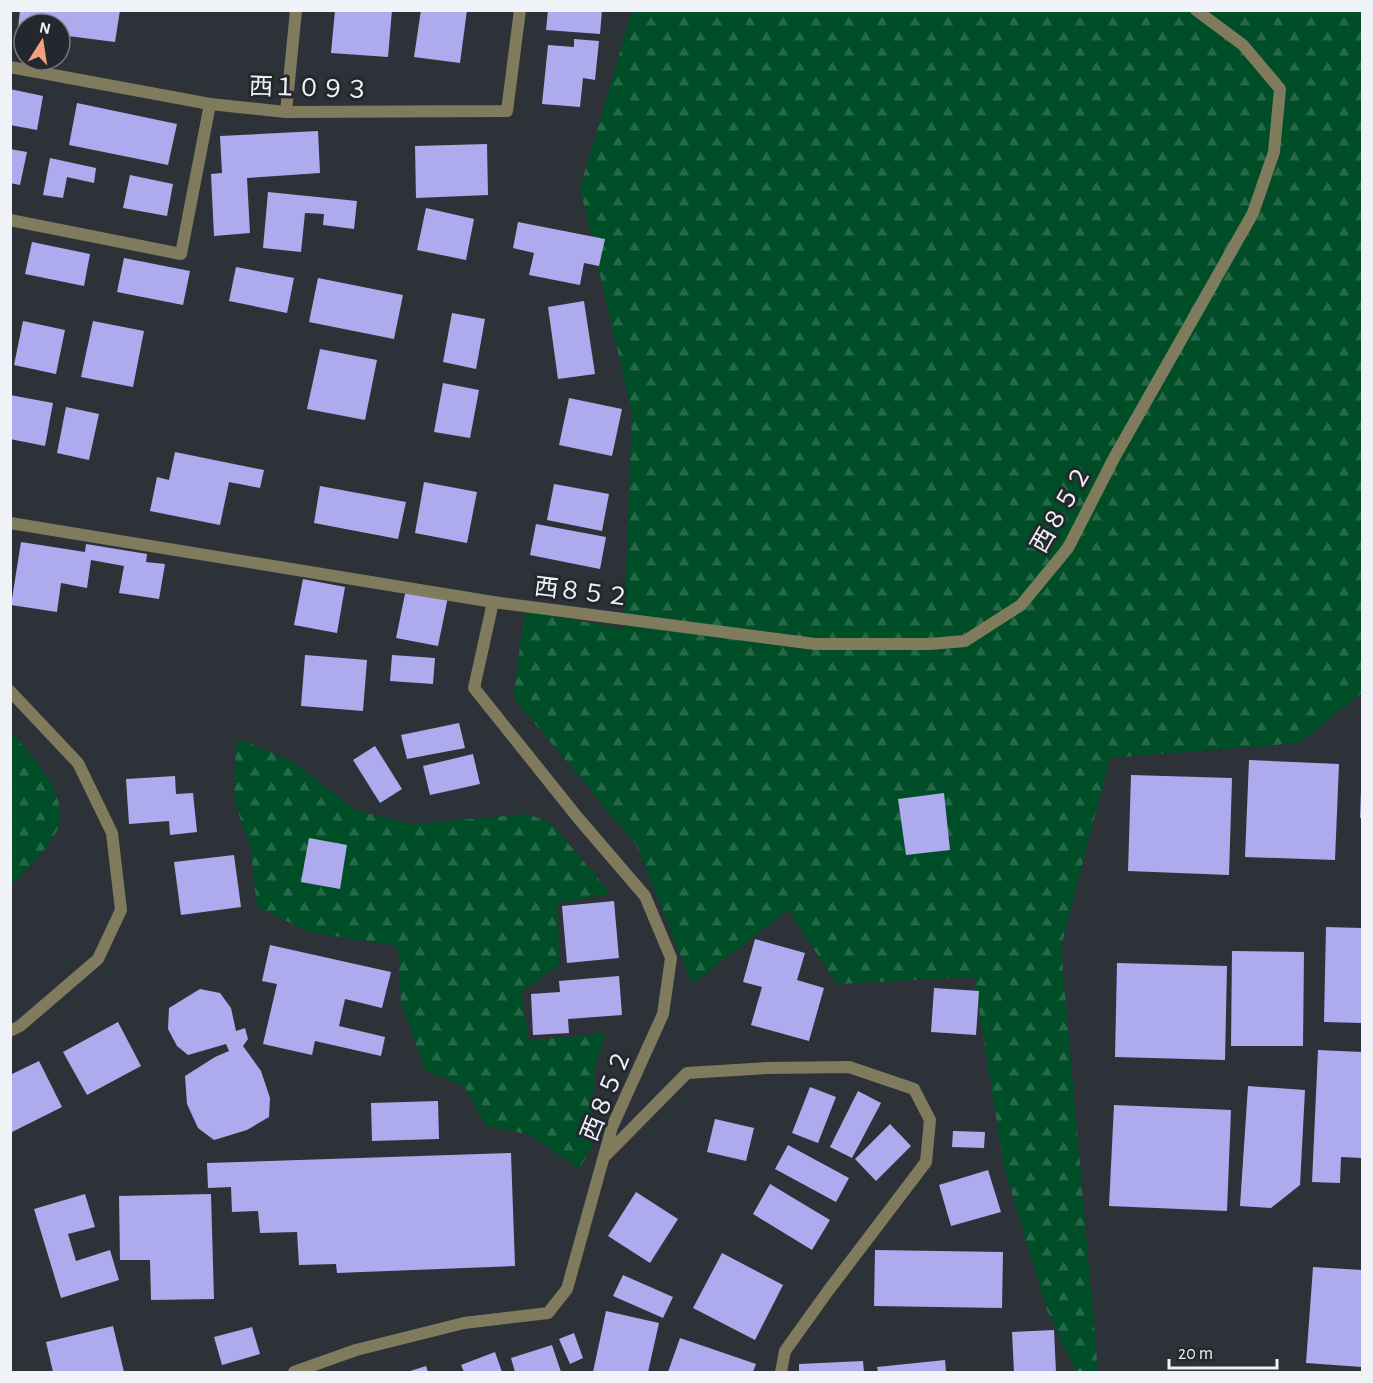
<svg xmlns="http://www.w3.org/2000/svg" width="1373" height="1383" font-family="'Alegreya Sans','Noto Sans JP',sans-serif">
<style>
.forest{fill:url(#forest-firs)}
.building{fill:#aeaaee}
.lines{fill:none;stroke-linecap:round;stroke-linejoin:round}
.minor{stroke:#817b5e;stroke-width:12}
.labels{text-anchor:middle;stroke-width:6;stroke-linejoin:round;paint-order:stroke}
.street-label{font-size:24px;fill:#eff2f7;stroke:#23282e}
</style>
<defs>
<pattern id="forest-firs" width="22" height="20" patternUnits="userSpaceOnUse" patternTransform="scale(1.5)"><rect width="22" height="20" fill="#004e28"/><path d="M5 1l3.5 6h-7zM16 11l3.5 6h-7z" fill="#266848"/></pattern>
</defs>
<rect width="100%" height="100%" fill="#2d3238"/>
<g class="forest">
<polygon points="632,11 1362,11 1362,693 1299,743 1110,758 1061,947 1098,1372 1076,1372 1047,1310 1004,1167 974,977 837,984 788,910 692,984 637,846 513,697 525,611 624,629 632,413 580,188"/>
<path d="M11,731C32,759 76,798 54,836C47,850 22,873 11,885Z"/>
<polygon points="239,739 290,760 357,811 411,824 528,814 551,823 611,894 558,903 559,965 521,992 529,1041 606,1033 595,1067 592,1146 579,1169 531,1135 486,1126 464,1086 425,1070 401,1003 398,946 309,932 257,907 251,851 234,799 236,744"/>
</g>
<g class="building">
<polygon points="20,10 120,10 115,42 60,35 60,24 24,24 24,30 18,29"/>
<polygon points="335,10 392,10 388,57 331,53"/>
<polygon points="421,10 467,10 460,63 414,57"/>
<polygon points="548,10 602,10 600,34 546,30"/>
<polygon points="574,39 599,41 595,80 583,78 580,107 542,104 548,45 574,47"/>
<polygon points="10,89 43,96 37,130 10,125"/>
<polygon points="77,103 177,124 168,165 69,145"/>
<polygon points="318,131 320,173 247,178 250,233 214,236 211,174 222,173 220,136"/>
<polygon points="487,144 488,195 416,198 415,146"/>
<polygon points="10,149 27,152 20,185 10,183"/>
<polygon points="50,158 96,168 94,183 67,177 63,198 43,195"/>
<polygon points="130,175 173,184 167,216 123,208"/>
<polygon points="268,192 357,201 354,229 323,225 324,214 305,213 301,252 263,248"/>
<polygon points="426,208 474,219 466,260 417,250"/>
<polygon points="518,222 605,239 599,266 584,263 580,285 529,275 534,253 513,248"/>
<polygon points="32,242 90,254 84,286 25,274"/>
<polygon points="124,258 190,271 183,305 117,292"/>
<polygon points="236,267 294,278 287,313 229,301"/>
<polygon points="318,278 403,295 394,339 309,322"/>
<polygon points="584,301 595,374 558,379 548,307"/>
<polygon points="452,313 485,319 476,369 443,362"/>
<polygon points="23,321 65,330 56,374 14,365"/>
<polygon points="93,321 144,331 133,387 81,377"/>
<polygon points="320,349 377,360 365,420 307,409"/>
<polygon points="443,383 479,390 470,438 434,432"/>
<polygon points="10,395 53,403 45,446 10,439"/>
<polygon points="569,398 622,409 612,456 559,445"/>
<polygon points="66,407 99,414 89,460 57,453"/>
<polygon points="175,452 264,470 260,488 229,482 220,525 150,511 157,477 169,480"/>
<polygon points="424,482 477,492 467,543 415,533"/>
<polygon points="554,484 609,494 602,531 547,520"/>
<polygon points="320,486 406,502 398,539 314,523"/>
<polygon points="536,524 606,537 600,569 530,555"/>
<polygon points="21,542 85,552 86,544 147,554 146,562 165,564 159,599 119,593 124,566 91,560 87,588 61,583 57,612 11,605"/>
<polygon points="303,579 345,587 337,633 294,625"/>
<polygon points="406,589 448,597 438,646 396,638"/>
<polygon points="305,655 367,660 363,711 301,706"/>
<polygon points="392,655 435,658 433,684 390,681"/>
<polygon points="459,723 465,748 407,759 401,735"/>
<polygon points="375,746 402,789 380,803 353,760"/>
<polygon points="473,754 480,784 430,795 423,766"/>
<polygon points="1249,760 1339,764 1335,860 1245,857"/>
<polygon points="1131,775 1232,778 1229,875 1128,871"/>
<polygon points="175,776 176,794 193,793 197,832 170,835 169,821 129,824 126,779"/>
<polygon points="1361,791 1362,791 1362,818 1360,818"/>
<polygon points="944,793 950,850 906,855 898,799"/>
<polygon points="309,838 347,845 340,889 301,882"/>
<polygon points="234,855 241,907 181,915 174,862"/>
<polygon points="614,901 619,958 567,963 562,906"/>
<polygon points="1326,927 1362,928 1362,1023 1324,1022"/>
<polygon points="755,939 805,953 797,980 824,988 809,1041 751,1025 762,987 743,982"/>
<polygon points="270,945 391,972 382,1008 345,999 339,1026 385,1037 381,1056 315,1041 312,1055 263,1044 277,984 262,981"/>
<polygon points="1232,951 1304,952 1303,1046 1231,1046"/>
<polygon points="1117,963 1227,966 1225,1060 1115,1057"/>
<polygon points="619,976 622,1015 568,1019 569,1033 533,1035 531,994 560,992 559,981"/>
<polygon points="934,988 979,991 976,1035 931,1032"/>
<polygon points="200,989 220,993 231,1008 236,1031 245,1028 248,1039 243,1046 261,1071 270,1098 269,1117 247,1130 214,1140 198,1128 187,1104 185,1076 215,1057 229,1051 226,1044 188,1055 177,1046 168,1029 169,1008"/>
<polygon points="118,1022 141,1066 87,1095 63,1052"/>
<polygon points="1318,1050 1362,1052 1362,1158 1341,1157 1340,1183 1312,1182"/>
<polygon points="39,1061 62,1107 10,1133 10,1075"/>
<polygon points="1248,1086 1305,1090 1300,1185 1271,1208 1240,1206"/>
<polygon points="810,1087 836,1097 818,1143 792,1133"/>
<polygon points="858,1091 881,1103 852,1158 830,1147"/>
<polygon points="438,1101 439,1139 372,1141 371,1103"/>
<polygon points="1114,1105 1231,1110 1227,1211 1109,1206"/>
<polygon points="715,1119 754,1128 746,1161 707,1152"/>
<polygon points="890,1124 911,1146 876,1181 855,1159"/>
<polygon points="953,1131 985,1132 984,1148 952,1147"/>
<polygon points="788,1145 849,1178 836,1202 775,1169"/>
<polygon points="511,1153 515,1266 337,1273 336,1264 299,1265 297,1232 260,1233 258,1211 232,1212 231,1187 208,1188 207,1163"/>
<polygon points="988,1170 1001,1212 951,1226 939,1185"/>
<polygon points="770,1184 830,1220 812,1250 753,1214"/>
<polygon points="636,1192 678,1219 650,1263 608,1236"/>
<polygon points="85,1194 95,1227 68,1234 76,1261 110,1250 119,1280 61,1298 34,1209"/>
<polygon points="211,1194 214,1299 151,1300 150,1260 120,1260 119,1196"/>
<polygon points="875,1250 1003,1252 1002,1308 874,1306"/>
<polygon points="722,1253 783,1285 755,1340 693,1308"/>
<polygon points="1313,1267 1362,1270 1362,1367 1306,1363"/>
<polygon points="623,1275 673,1297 663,1318 613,1296"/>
<polygon points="606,1311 659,1323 648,1372 593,1372"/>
<polygon points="113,1326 124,1372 53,1372 46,1342"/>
<polygon points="252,1327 260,1354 222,1365 214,1337"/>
<polygon points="1054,1330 1056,1372 1014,1372 1012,1332"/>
<polygon points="574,1333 583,1358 570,1364 559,1339"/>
<polygon points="680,1338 756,1364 753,1372 668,1372"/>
<polygon points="552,1345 561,1372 515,1372 511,1358"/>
<polygon points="495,1352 502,1372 464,1372 461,1365"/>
<polygon points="945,1360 946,1372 878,1372 877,1367"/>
<polygon points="863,1361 864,1372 799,1372 799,1364"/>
<polygon points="426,1366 428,1372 407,1372"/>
</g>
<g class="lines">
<g class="minor">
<polyline points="10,67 210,104 286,112 507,111 520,10"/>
<polyline points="286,112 296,10"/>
<polyline points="10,220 181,254 210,104"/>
<polyline points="10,523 493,602"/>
<polyline points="10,691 78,763 112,833 121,910 98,959 20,1026 10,1031"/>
<polyline points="606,1155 687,1073 767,1068 849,1067 914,1089 930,1120 926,1162 828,1291 785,1351 781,1372"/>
<polyline points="294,1372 356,1350 464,1323 548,1313 567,1289 612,1127 663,1014 671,958 645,896 578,818 474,688 493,602 815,644 930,644 965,641 1021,605 1068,548 1114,458 1253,213 1274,152 1280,89 1243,45 1196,10"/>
</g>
</g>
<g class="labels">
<g class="street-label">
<text transform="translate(309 88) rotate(2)" y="8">西１０９３</text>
<text transform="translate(1061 509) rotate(-60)" y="8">西８５２</text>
<text transform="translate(582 592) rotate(7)" y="8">西８５２</text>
<text transform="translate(606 1095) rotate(-68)" y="8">西８５２</text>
</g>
</g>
<rect width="1373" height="1383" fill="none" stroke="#eff2f7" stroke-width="24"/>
<g transform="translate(42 42) rotate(12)"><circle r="28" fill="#23282e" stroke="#75797e" stroke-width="1.5"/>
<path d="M0-4.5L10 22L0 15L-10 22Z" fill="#f2a17e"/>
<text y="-9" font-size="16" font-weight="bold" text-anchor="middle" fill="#eff2f7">N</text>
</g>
<path d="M1169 1359v9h108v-9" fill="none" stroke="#eff2f7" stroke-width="3"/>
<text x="1178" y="1359" font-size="18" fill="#eff2f7" stroke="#23282e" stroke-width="4.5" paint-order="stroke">20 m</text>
</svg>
